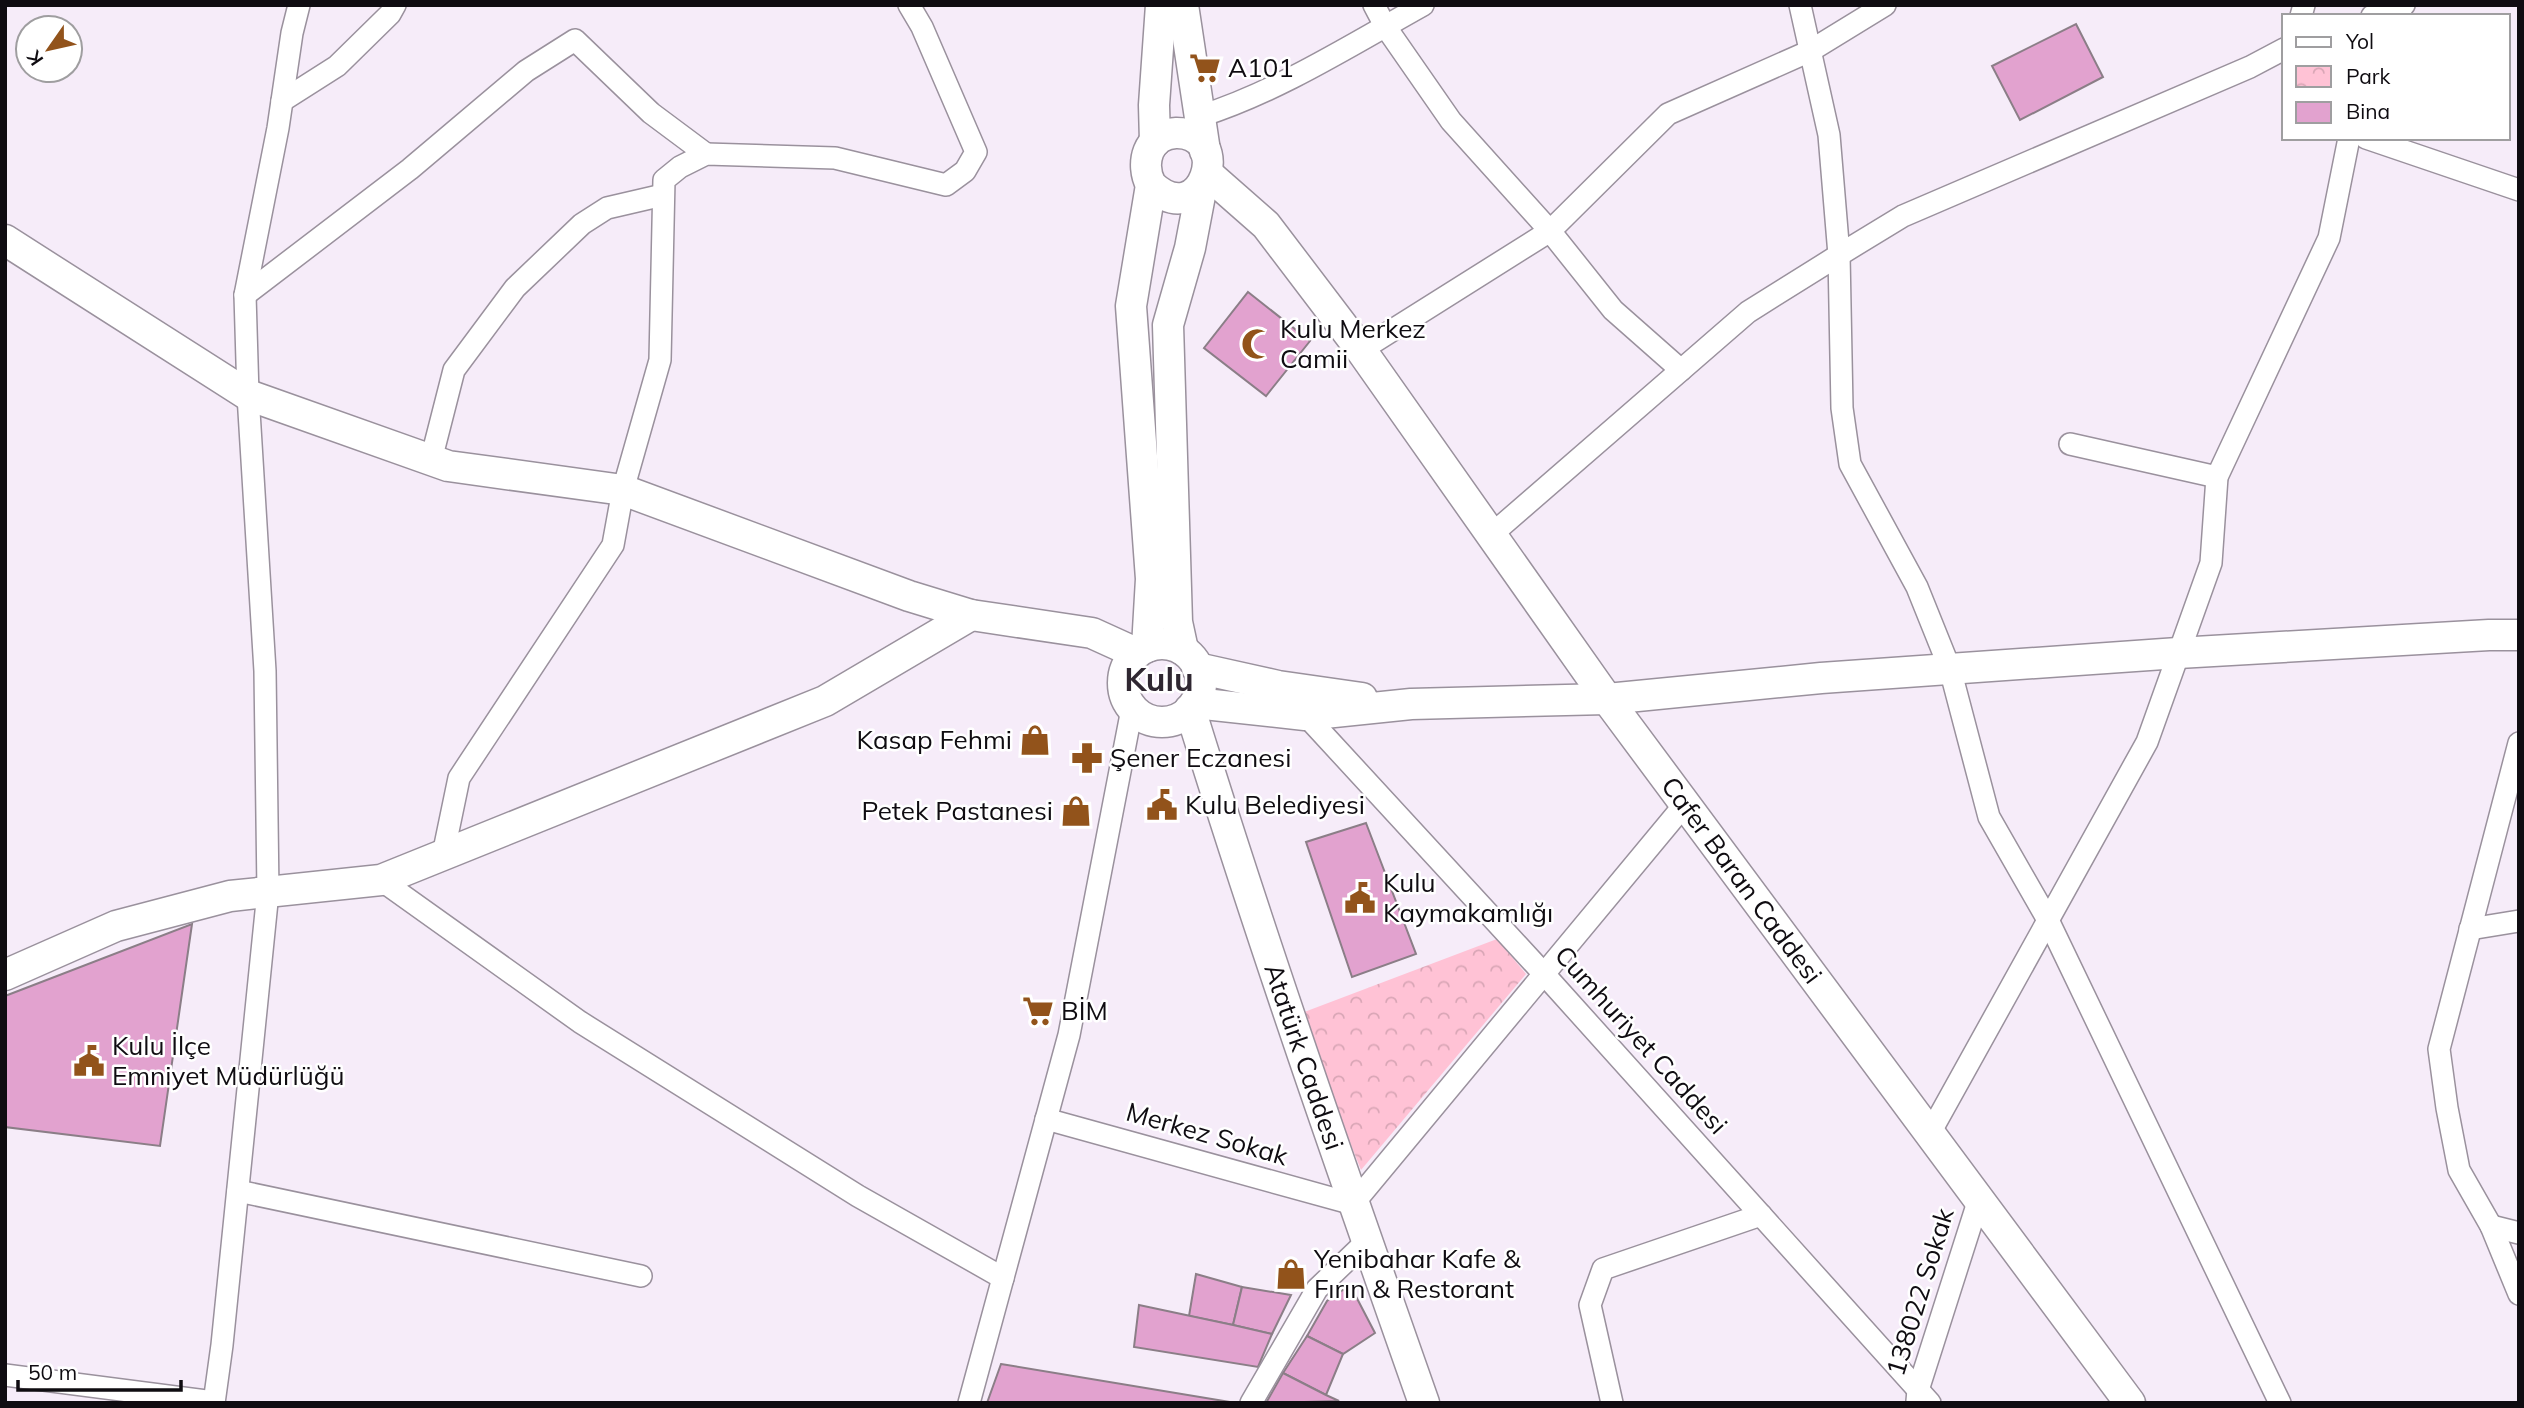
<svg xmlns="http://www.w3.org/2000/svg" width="2524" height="1408" font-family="Mulish,sans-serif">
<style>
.park{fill:url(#park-crowns)}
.building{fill:#e2a2cf;stroke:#8b7e87;stroke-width:2}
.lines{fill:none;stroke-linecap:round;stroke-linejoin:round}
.street-casing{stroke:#9a919d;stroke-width:24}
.secondary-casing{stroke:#9a919d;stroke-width:33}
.street{stroke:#fff;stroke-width:21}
.secondary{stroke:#fff;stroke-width:30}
.labels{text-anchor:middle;stroke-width:5;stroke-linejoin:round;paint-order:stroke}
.poi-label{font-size:26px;fill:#0f0c11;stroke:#fff;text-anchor:start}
.street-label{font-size:26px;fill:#0f0c11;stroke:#fff}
.district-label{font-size:33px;font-weight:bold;fill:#2f2731;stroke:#fff}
</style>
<defs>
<pattern id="park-crowns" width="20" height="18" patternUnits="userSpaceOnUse" patternTransform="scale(1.75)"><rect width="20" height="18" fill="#ffc2d5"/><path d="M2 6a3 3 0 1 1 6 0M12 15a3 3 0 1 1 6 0" fill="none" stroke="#d9a6b6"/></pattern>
</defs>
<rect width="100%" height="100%" fill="#f6ecf9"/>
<polygon class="park" points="1497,939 1526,974 1361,1170 1299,1014"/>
<g class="building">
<polygon points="2076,24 2103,77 2020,120 1992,66"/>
<polygon points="1248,292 1310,341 1266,396 1204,348"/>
<polygon points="1366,823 1416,954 1352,977 1306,842"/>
<polygon points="192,924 160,1146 5,1127 5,996"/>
<polygon points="1196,1274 1242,1287 1233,1325 1189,1316"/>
<polygon points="1350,1285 1375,1333 1343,1354 1307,1336 1327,1301"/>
<polygon points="1242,1287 1291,1295 1272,1334 1233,1325"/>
<polygon points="1139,1305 1233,1325 1272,1334 1258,1367 1134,1347"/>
<polygon points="1307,1336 1343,1354 1326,1395 1283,1373"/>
<polygon points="1001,1364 1230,1402 987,1403"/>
<polygon points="1283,1373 1326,1395 1339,1401 1266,1403"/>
</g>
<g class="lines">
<defs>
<g id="street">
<polyline points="1374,5 1385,26 1451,121 1550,231 1613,310 1681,370"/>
<polyline points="1800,5 1829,135 1839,255 1842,408 1850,464 1917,587 1950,669 1989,817 2048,920 2280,1403"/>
<polyline points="2301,16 2304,5"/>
<polyline points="2372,16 2404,5"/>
<polyline points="282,101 337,66 390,14 395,5"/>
<path d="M1201,116C1279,91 1351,45 1423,5"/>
<polyline points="2366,138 2519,190"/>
<polyline points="245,295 410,169 526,71 575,40 651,113 706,154"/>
<polyline points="1361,350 1550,231 1668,114 1810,51 1885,5"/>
<polyline points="2070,444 2217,477"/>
<polyline points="431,460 454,370 515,288 582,224 607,208 663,195"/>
<polyline points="1491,535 1748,312 1839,255 1903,216 2250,67 2284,49"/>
<polyline points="1299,708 1544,974 1930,1403"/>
<polyline points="2519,743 2439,1049 2447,1108 2459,1170 2491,1226 2519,1294"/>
<polyline points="443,855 459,778 613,545 623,490 660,360 664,180 680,167 706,154 835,158 946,185 965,171 976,152 922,27 909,5"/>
<polyline points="381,880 580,1022 858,1196 1003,1278"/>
<polyline points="2470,929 2519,921"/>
<polyline points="1046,1119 1353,1204 1685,804"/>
<polyline points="1930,1133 2147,742 2211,563 2217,477 2329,238 2349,138"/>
<polyline points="238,1191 641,1276"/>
<polyline points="2491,1226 2519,1233"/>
<polyline points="5,1375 214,1402"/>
<polyline points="1917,1401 1918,1390 1979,1199"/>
<polyline points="214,1403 222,1345 268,892 265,671 248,395 245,295 278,128 292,33 299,5"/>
<polyline points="969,1403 1069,1035 1132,709"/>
<polyline points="1251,1403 1317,1289 1367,1241"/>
<polyline points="1612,1403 1590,1305 1603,1269 1761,1215"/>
</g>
<g id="secondary">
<polyline points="1183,5 1205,151"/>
<polyline points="1155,142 1154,105 1161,5"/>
<path id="s1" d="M1208,174L1266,225L1361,350L1607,699L2130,1403"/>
<polyline points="5,240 248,395 448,466 623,490 909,596 971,615 1092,633 1136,653"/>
<circle cx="1162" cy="683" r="39"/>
<path d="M1147,647L1151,579L1131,306L1151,185C1140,164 1147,134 1176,133C1235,132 1203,234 1151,185"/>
<polyline points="1183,650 1177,622 1168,325 1190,248 1202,185"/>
<polyline points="1197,668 1278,686 1362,698"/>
<polyline points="1195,703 1305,715 1411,704 1607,699 1821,678 2178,653 2489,635 2519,635"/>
<path id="s2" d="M1190,709C1262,942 1343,1173 1424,1403"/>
<polyline points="5,975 116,926 230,896 381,880 825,701 971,615"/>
</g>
</defs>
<use href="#street" class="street-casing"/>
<use href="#secondary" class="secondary-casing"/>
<use href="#street" class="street"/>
<use href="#secondary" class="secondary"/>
</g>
<defs>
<symbol id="supermarket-bare" viewBox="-9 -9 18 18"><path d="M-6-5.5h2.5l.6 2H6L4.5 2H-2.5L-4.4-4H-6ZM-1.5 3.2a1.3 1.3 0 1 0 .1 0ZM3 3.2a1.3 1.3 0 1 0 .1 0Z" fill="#92531b" stroke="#fff" stroke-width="2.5" paint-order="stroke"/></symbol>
<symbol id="mosque-bare" viewBox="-9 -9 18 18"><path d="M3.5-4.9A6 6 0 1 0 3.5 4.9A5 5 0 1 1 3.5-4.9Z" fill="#92531b" stroke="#fff" stroke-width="2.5" paint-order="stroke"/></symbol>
<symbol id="shop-bare" viewBox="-9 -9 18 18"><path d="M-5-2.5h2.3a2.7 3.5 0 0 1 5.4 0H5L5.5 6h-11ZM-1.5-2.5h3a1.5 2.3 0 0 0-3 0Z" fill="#92531b" stroke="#fff" stroke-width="2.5" paint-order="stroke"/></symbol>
<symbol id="pharmacy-bare" viewBox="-9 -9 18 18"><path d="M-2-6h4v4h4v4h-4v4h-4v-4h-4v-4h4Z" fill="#92531b" stroke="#fff" stroke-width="2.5" paint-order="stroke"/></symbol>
<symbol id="civic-bare" viewBox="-9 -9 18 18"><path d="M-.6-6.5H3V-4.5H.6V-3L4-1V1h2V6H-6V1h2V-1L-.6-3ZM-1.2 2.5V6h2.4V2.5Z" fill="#92531b" stroke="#fff" stroke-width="2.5" paint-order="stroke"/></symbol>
</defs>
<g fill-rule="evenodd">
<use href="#supermarket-bare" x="1183" y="46" width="44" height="44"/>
<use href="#mosque-bare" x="1235" y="322" width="44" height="44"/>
<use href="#shop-bare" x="1013" y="718" width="44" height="44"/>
<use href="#pharmacy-bare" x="1065" y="736" width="44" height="44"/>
<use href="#civic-bare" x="1140" y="783" width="44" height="44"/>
<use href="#shop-bare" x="1054" y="789" width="44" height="44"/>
<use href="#civic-bare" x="1338" y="876" width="44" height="44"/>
<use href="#supermarket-bare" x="1016" y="989" width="44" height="44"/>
<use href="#civic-bare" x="67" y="1039" width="44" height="44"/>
<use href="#shop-bare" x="1269" y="1252" width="44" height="44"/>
</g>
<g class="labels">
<g class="poi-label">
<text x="1228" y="77">A101</text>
<text x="1280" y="338">Kulu Merkez<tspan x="1280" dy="30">Camii</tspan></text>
<text x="1012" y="749" text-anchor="end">Kasap Fehmi</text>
<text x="1110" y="767">Şener Eczanesi</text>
<text x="1185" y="814">Kulu Belediyesi</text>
<text x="1053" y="820" text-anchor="end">Petek Pastanesi</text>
<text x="1383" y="892">Kulu<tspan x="1383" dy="30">Kaymakamlığı</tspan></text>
<text x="1061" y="1020">BİM</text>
<text x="112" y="1055">Kulu İlçe<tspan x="112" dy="30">Emniyet Müdürlüğü</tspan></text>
<text x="1314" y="1268">Yenibahar Kafe &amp;<tspan x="1314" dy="30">Fırın &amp; Restorant</tspan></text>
</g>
<g class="street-label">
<text dy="9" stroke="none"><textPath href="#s1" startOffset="887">Cafer Baran Caddesi</textPath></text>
<text transform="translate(1641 1040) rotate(48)" y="9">Cumhuriyet Caddesi</text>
<text dy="9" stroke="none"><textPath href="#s2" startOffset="366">Atatürk Caddesi</textPath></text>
<text transform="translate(1207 1134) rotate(16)" y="9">Merkez Sokak</text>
<text transform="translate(1920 1292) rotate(-73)" y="9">138022 Sokak</text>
</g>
<g class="district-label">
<text x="1159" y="691">Kulu</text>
</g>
</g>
<rect width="2524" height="1408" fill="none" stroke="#0f0c11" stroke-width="14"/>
<rect x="2282" y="14" width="228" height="126" fill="#ffffff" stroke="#9f9ea0" stroke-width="2"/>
<rect x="2296" y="37" width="35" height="10" fill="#ffffff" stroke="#9f9ea0" stroke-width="2"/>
<text x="2346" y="49" font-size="21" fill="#0f0c11">Yol</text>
<rect x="2296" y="66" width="35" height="21" fill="url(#park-crowns)" stroke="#9f9ea0" stroke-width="2"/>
<text x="2346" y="84" font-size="21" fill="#0f0c11">Park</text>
<rect x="2296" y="102" width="35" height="21" fill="#e2a2cf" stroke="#9f9ea0" stroke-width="2"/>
<text x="2346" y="119" font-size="21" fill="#0f0c11">Bina</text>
<g transform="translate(49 49) rotate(236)"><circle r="33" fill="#ffffff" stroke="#9f9ea0" stroke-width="2"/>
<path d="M0-5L12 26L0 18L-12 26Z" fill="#92531b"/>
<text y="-10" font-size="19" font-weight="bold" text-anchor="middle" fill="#0f0c11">K</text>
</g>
<path d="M18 1380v10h163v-10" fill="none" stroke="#0f0c11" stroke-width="3.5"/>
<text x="28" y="1380" font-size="21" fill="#0f0c11" stroke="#ffffff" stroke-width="5" paint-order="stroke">50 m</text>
</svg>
